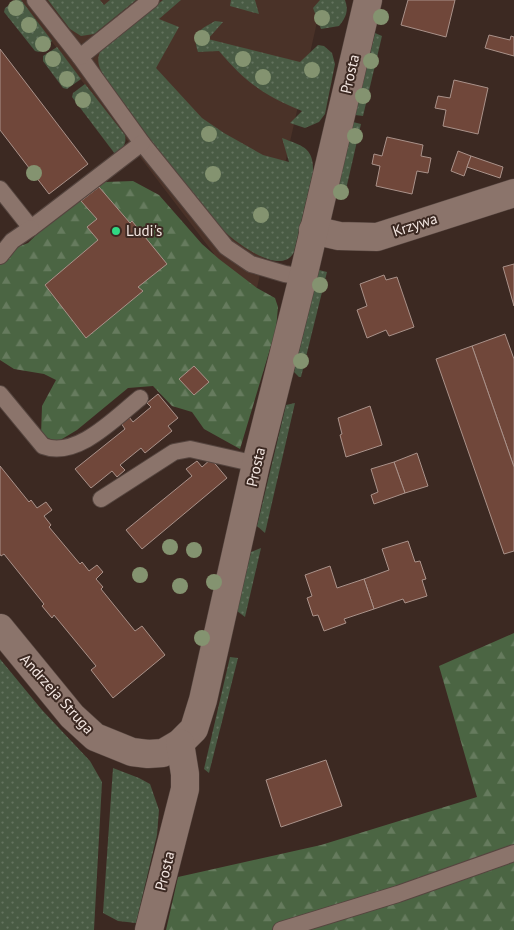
<svg xmlns="http://www.w3.org/2000/svg" width="514" height="930" font-family="'PT Sans',sans-serif">
<style>
.built{fill:#4a3228}
.grass{fill:url(#grass-dots)}
.forest{fill:url(#forest-firs)}
.building{fill:#70473a;stroke:#aa928a}
.lines{fill:none;stroke-linecap:round;stroke-linejoin:round}
.lane-casing{stroke:#55453f;stroke-width:18}
.street-casing{stroke:#55453f;stroke-width:29}
.lane{stroke:#8b746b;stroke-width:16}
.street{stroke:#8b746b;stroke-width:28}
.tree{fill:#849370}
.poi-dot{fill:#30d883;stroke:#3c2922;stroke-width:2}
.labels{text-anchor:middle;stroke-width:4;stroke-linejoin:round;paint-order:stroke}
.street-label{font-size:15px;fill:#f4e7e2;stroke:#3c2922}
.poi-label{font-size:15px;fill:#f4e7e2;stroke:#3c2922;text-anchor:start}
</style>
<defs>
<pattern id="grass-dots" width="8" height="8" patternUnits="userSpaceOnUse" patternTransform="scale(1.25)"><rect width="8" height="8" fill="#495b44"/><path d="M2 2h.1M6 6h.1" fill="none" stroke="#64735f" stroke-width="1.8" stroke-linecap="round"/></pattern>
<pattern id="forest-firs" width="22" height="20" patternUnits="userSpaceOnUse" patternTransform="scale(1.25)"><rect width="22" height="20" fill="#4b6543"/><path d="M5 1l3.5 6h-7zM16 11l3.5 6h-7z" fill="#667b5e"/></pattern>
</defs>
<rect width="100%" height="100%" fill="#3c2922"/>
<polygon class="built" points="20,0 322,0 257,288 204,261 214,254"/>
<g class="grass">
<polygon points="16,0 21,0 52,41 39,52 35,51 4,12 5,8"/>
<polygon points="48,0 100,0 104,5 110,0 136,0 94,34 81,36 70,29"/>
<path d="M163,0H181L159,19L179,27L156,68L202,118L224,133L263,155L289,162L282,138C302,146 314,147 313,172L294,252C281,278 233,241 220,227C177,181 142,126 104,76C97,64 96,58 103,46Z"/>
<polygon points="231,0 255,0 259,14 230,6"/>
<path d="M320,0H345C349,11 346,17 339,26L321,29L313,8Z"/>
<path d="M215,21L223,22L208,39L300,62L318,45L324,46L332,53L335,64L325,114L319,122L305,128L290,123L302,111C265,96 245,82 219,51L198,52C191,32 200,30 215,21Z"/>
<polygon points="375,33 382,36 363,116 355,115"/>
<polygon points="57,47 81,79 67,89 63,88 43,61 43,56"/>
<path d="M85,84L125,135C127,145 122,149 115,154L72,97L73,93Z"/>
<polygon points="353,122 361,124 344,198 336,196"/>
<polygon points="319,270 327,272 301,377 299,377 294,372"/>
<polygon points="295,403 265,533 257,526 286,405"/>
<polygon points="261,548 245,617 237,611 251,552"/>
<polygon points="230,657 238,658 209,773 204,769"/>
<polygon points="0,659 42,710 90,761 102,782 94,930 0,930"/>
<polygon points="113,768 139,778 150,784 159,810 157,835 136,923 118,921 103,913"/>
</g>
<g class="forest">
<polygon points="133,181 159,195 202,244 219,259 257,288 275,298 278,307 276,329 240,449 204,429 192,412 172,406 153,386 128,388 77,430 57,442 41,435 42,406 56,380 44,374 14,369 0,360 0,246 7,251 28,243 79,193 105,182"/>
<polygon points="514,633 514,930 166,930 178,877 321,845 477,797 439,666"/>
</g>
<g class="building">
<polygon points="408,0 455,0 446,37 401,25"/>
<polygon points="489,35 510,40 511,36 514,37 514,56 485,48"/>
<polygon points="0,49 88,164 49,194 0,130"/>
<polygon points="454,80 488,88 478,134 443,126 446,110 435,108 438,96 450,98"/>
<polygon points="387,137 423,145 421,156 431,158 428,173 417,171 412,194 376,186 380,166 372,164 374,154 382,156"/>
<polygon points="458,151 471,156 464,176 451,171"/>
<polygon points="471,156 503,167 500,178 467,167"/>
<polygon points="99,187 130,223 132,221 167,264 138,287 143,291 86,338 45,285 98,240 87,227 97,219 81,201"/>
<polygon points="514,264 514,306 503,267"/>
<polygon points="384,275 386,280 397,277 414,327 389,336 386,330 367,338 357,310 367,306 360,284"/>
<polygon points="505,334 514,359 514,467 472,346"/>
<polygon points="472,346 514,467 514,551 504,554 436,359"/>
<polygon points="194,366 209,382 194,395 179,379"/>
<polygon points="158,394 178,418 168,426 172,431 145,453 141,448 120,465 125,470 117,477 112,471 91,488 75,469 125,429 121,423 129,417 133,422 151,407 147,403"/>
<polygon points="370,406 382,445 346,457 340,435 342,434 338,418"/>
<polygon points="417,453 428,486 405,493 394,462"/>
<polygon points="211,459 227,478 142,549 126,530 192,476 186,469 197,461 202,467"/>
<polygon points="394,462 405,493 374,504 371,495 378,492 371,469"/>
<polygon points="0,466 29,502 31,500 37,508 46,502 52,510 44,516 51,525 49,527 80,564 82,562 89,571 97,565 103,572 96,579 103,587 101,589 135,631 142,626 165,655 113,698 91,670 96,666 54,615 52,618 42,606 44,604 4,554 1,556 0,554"/>
<polygon points="408,541 415,562 420,561 426,579 422,580 427,596 405,603 403,599 374,609 364,579 389,570 382,549"/>
<polygon points="330,566 337,588 364,579 374,609 344,619 346,623 324,631 318,615 313,616 307,598 312,596 305,575"/>
<polygon points="326,760 342,806 281,827 266,780"/>
</g>
<g class="lines">
<defs>
<g id="lane">
<polyline points="35,0 80,57 142,143 226,247 251,264 285,274 303,277"/>
<polyline points="80,57 151,0"/>
<polyline points="0,189 31,228 142,143"/>
<polyline points="0,256 12,241 31,228"/>
<path d="M0,394L43,446C77,459 115,418 140,398"/>
<polyline points="101,499 174,452 190,449 256,464"/>
<polyline points="281,930 398,894 514,853"/>
</g>
<g id="street">
<polyline points="313,230 339,236 377,237 514,193"/>
<polyline points="0,628 72,716 95,737 132,752 148,754 163,753 180,743 194,729 203,700 256,464 303,277 368,0"/>
<polyline points="149,930 185,789 185,774 180,743"/>
</g>
</defs>
<use href="#lane" class="lane-casing"/>
<use href="#street" class="street-casing"/>
<use href="#lane" class="lane"/>
<use href="#street" class="street"/>
</g>
<g class="tree">
<circle cx="16" cy="8" r="8"/>
<circle cx="381" cy="17" r="8"/>
<circle cx="322" cy="18" r="8"/>
<circle cx="29" cy="25" r="8"/>
<circle cx="202" cy="38" r="8"/>
<circle cx="43" cy="44" r="8"/>
<circle cx="53" cy="59" r="8"/>
<circle cx="243" cy="59" r="8"/>
<circle cx="371" cy="61" r="8"/>
<circle cx="312" cy="70" r="8"/>
<circle cx="263" cy="77" r="8"/>
<circle cx="67" cy="79" r="8"/>
<circle cx="363" cy="96" r="8"/>
<circle cx="83" cy="100" r="8"/>
<circle cx="209" cy="134" r="8"/>
<circle cx="355" cy="136" r="8"/>
<circle cx="34" cy="173" r="8"/>
<circle cx="213" cy="174" r="8"/>
<circle cx="341" cy="192" r="8"/>
<circle cx="261" cy="215" r="8"/>
<circle cx="320" cy="285" r="8"/>
<circle cx="301" cy="361" r="8"/>
<circle cx="170" cy="547" r="8"/>
<circle cx="194" cy="550" r="8"/>
<circle cx="140" cy="575" r="8"/>
<circle cx="214" cy="582" r="8"/>
<circle cx="180" cy="586" r="8"/>
<circle cx="202" cy="638" r="8"/>
</g>
<circle class="poi-dot" cx="116" cy="231" r="5"/>
<g class="labels">
<g class="street-label">
<text transform="translate(350 74) rotate(-77)" y="5">Prosta</text>
<text transform="translate(415 225) rotate(-18)" y="5">Krzywa</text>
<text transform="translate(256 467) rotate(-77)" y="5">Prosta</text>
<text transform="translate(57 694) rotate(48)" y="5">Andrzeja Struga</text>
<text transform="translate(165 871) rotate(-76)" y="5">Prosta</text>
</g>
<g class="poi-label">
<text x="126" y="236">Ludi's</text>
</g>
</g>
</svg>
